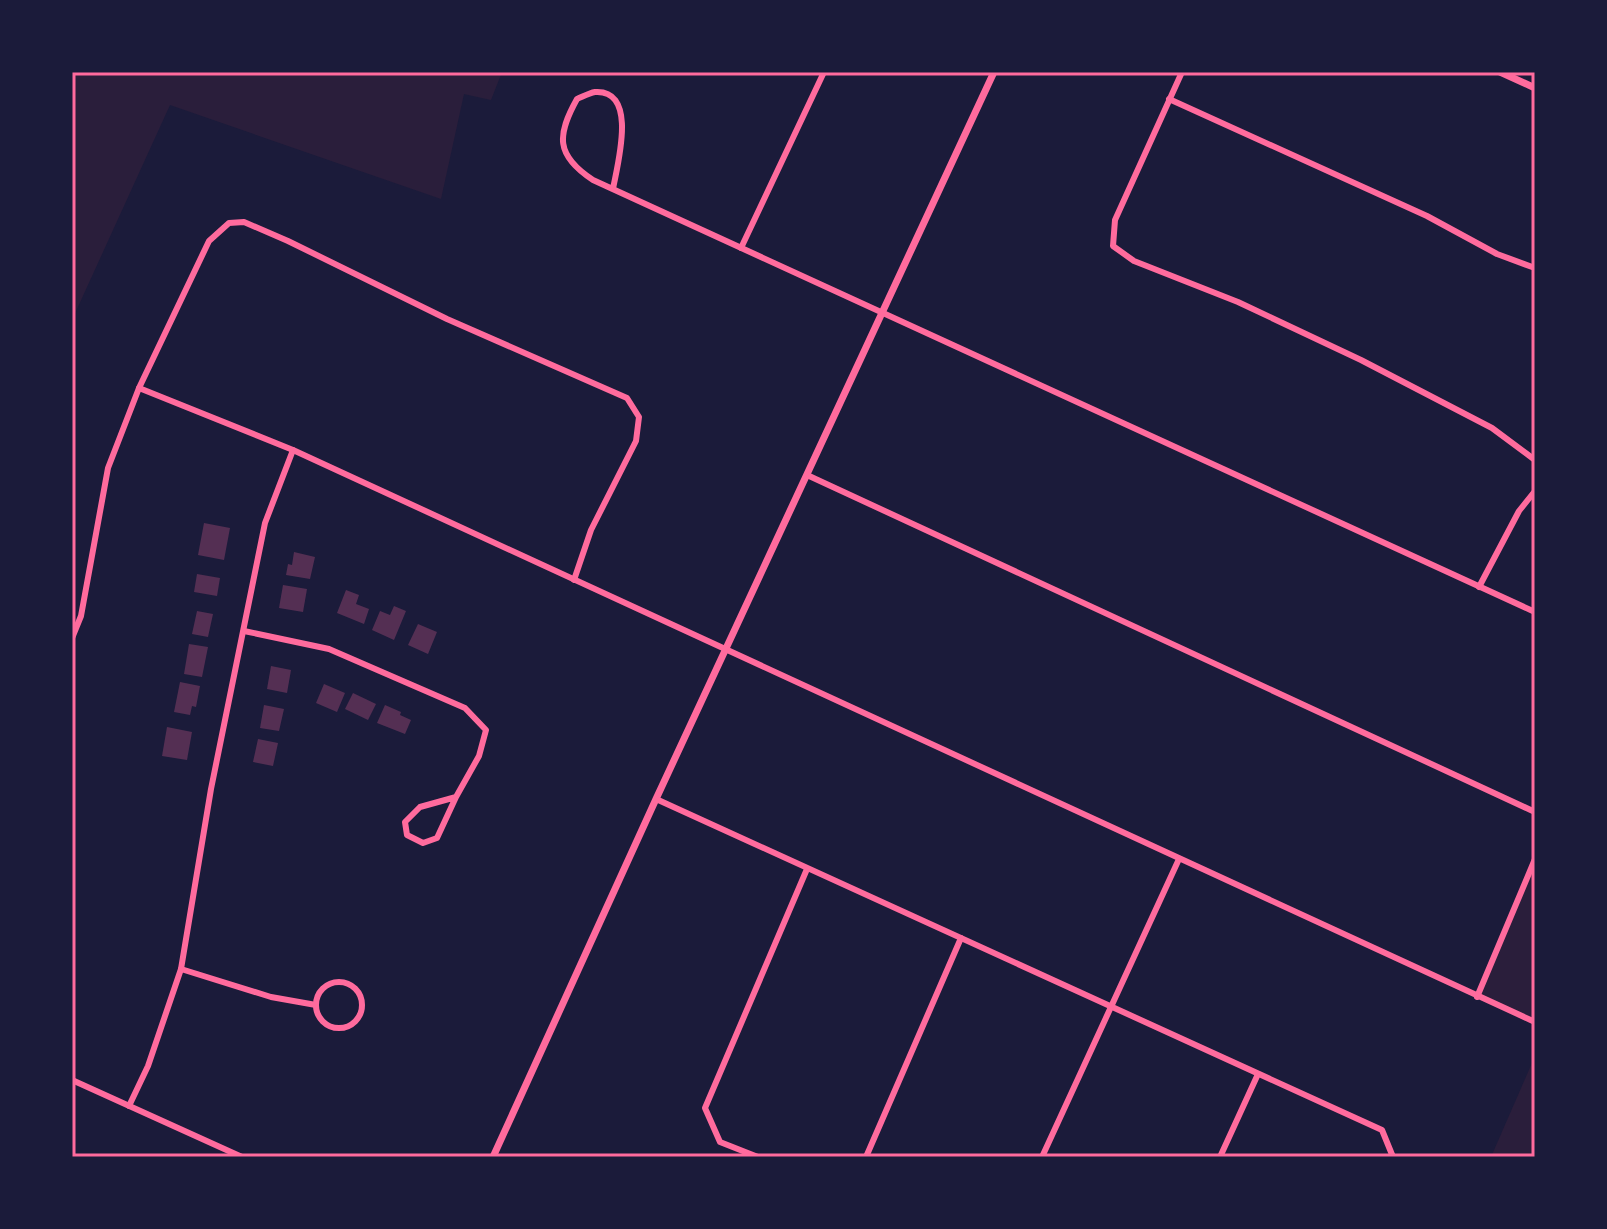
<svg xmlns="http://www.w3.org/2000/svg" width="1607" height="1229" font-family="'Asap Condensed',sans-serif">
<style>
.green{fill:#2a1e3b}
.building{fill:#542f53}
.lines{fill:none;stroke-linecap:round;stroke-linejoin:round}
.minor{stroke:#ff6b9d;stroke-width:6}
.tertiary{stroke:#ff6b9d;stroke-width:7}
.neatline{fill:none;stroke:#ff6b9d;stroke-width:3}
</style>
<rect width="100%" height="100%" fill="#1b1b3a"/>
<g class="green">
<polygon points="72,72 502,72 491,100 464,94 441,199 170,105 72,320"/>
<polygon points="1535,866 1535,1022 1477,997"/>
<polygon points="1535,1056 1535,1157 1491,1157"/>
</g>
<g class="building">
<polygon points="204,523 230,528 224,560 198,555"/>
<polygon points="294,552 315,557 310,579 286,575 288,564 292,565"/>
<polygon points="197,574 220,578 217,596 194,592"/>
<polygon points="283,585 307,589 303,612 279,608"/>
<polygon points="346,590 359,595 356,604 369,609 364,624 337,613"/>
<polygon points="394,606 406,611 394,640 372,630 380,611 390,615"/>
<polygon points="197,611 213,614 208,637 192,634"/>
<polygon points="418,624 437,632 428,654 408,645"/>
<polygon points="189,644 208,647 202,677 184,674"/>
<polygon points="271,666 291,670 287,693 267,689"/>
<polygon points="180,682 200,686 196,707 192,706 190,715 174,712"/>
<polygon points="324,684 345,693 337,712 316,703"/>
<polygon points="353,693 376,704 368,720 345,709"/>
<polygon points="264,705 284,709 279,731 260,728"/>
<polygon points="385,705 401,712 400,715 411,720 405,734 377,723"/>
<polygon points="167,727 192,732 187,760 162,756"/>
<polygon points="258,739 278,743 273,766 253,762"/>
</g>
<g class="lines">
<g class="minor">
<polyline points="1182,72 1115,220 1113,246 1134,261 1238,302 1361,360 1492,428 1535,460"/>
<polyline points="1169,99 1427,216 1497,254 1535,268"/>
<path d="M613,189C617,166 639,89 595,92C589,93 582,97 577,99C557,135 555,155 593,180L1535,612"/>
<polyline points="741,248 824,72"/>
<polyline points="139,388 293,450 1535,1022"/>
<polyline points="807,475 1535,812"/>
<polyline points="1479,587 1519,511 1535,491"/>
<polyline points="244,631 329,649 465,708 486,730 479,756 456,797 420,807 405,822 407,835 423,843 437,838 456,797"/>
<polyline points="72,638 81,616 108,468 139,388 209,241 229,223 244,222 288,241 447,319 627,398 639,417 636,441 591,530 574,580"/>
<polyline points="656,799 1382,1130 1393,1157"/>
<polyline points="181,969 271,997 316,1005"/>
<circle cx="339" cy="1005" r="23"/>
<polyline points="1477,997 1535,859"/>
<polyline points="72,1080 242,1157"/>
<polyline points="129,1106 148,1066 181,969 211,789 265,523 293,450"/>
<polyline points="758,1157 720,1142 705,1108 807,869"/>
<polyline points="866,1157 961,938"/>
<polyline points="1042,1157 1179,859"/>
<polyline points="1220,1157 1258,1074"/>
</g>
<g class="tertiary">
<polyline points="1500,72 1535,88"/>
<polyline points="493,1157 656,799 994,72"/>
</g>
</g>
<rect width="1607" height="1229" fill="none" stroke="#1b1b3a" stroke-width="148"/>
<rect x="74" y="74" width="1459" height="1081" class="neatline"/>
</svg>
